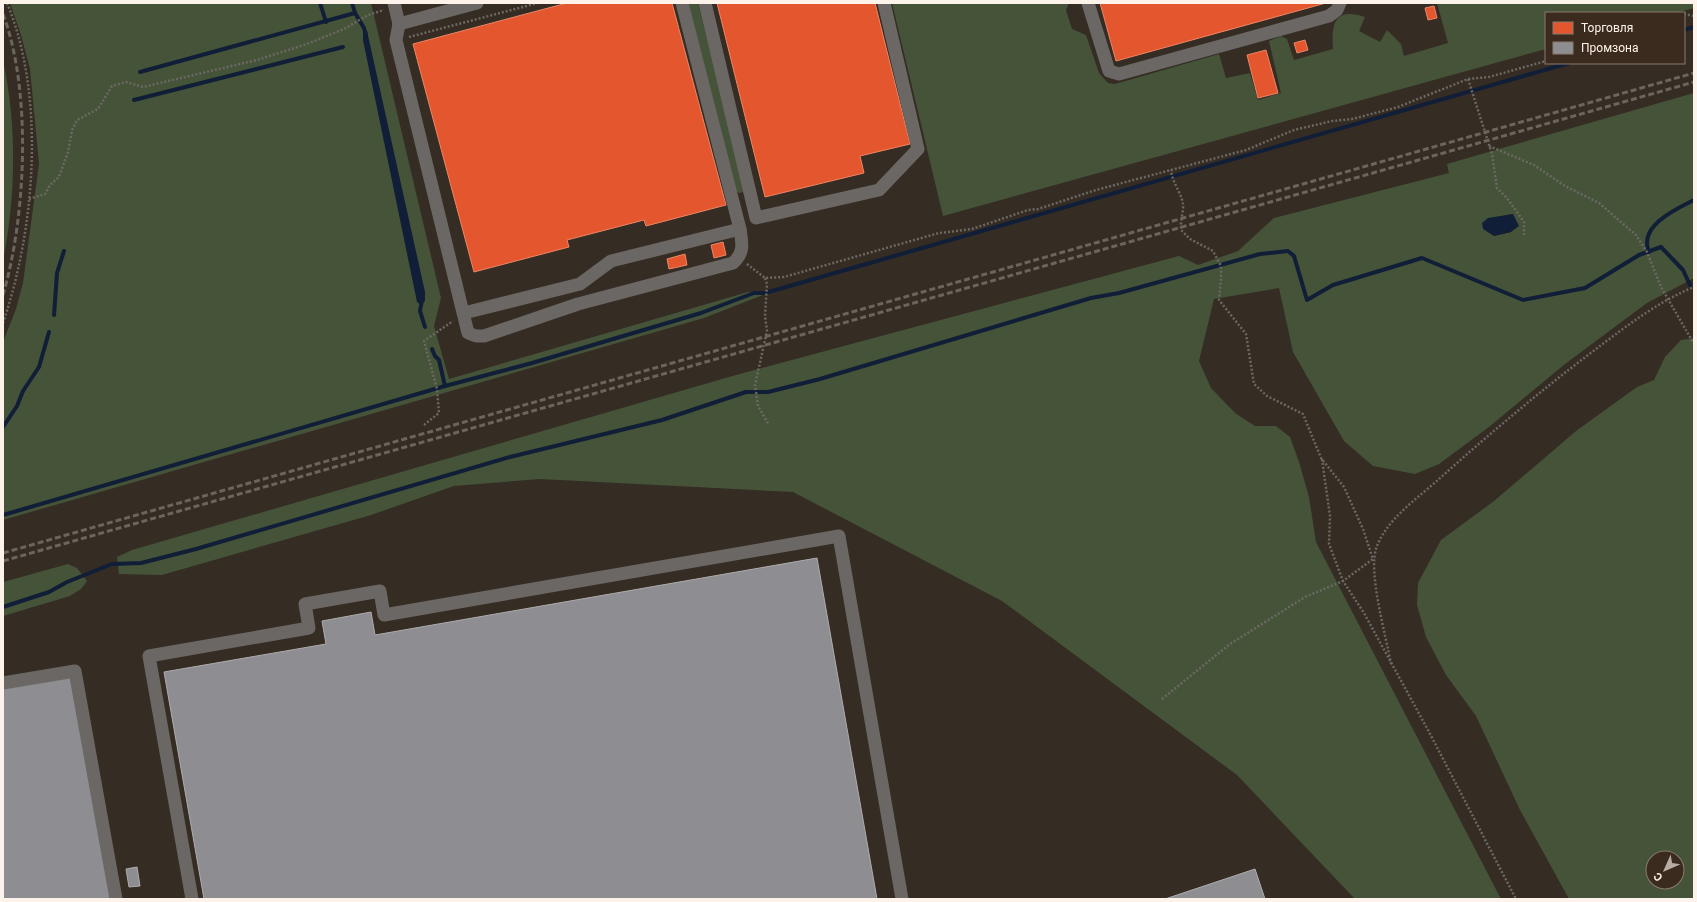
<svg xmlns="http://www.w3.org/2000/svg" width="1697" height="902" font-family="Roboto,sans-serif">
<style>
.green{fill:#455339;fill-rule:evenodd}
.water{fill:#111e37}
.shops{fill:#e4572e;stroke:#ec8666}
.industry{fill:#8d8d92;stroke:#afacac}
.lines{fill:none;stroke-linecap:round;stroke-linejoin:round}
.stream{stroke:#111e37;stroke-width:4}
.path{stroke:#6c6863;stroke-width:2.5;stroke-dasharray:2 2;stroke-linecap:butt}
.minor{stroke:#6b6764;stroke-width:13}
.rail{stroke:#6b6560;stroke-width:3;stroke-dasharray:6 3;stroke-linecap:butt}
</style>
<rect width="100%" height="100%" fill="#352c24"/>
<g class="green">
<polygon points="10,3 371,3 441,298 434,326 449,379 748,292 761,291 763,295 704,318 3,520 3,342 16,309 23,283 39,164 30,69 21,35"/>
<polygon points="686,3 698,3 744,187 744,191 740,193 736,192"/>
<path d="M892,3H1069L1066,10L1072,29L1086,35L1099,73L1108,83L1115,84L1219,54L1226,78L1250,73L1258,100L1281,93L1269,41L1281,36L1287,39L1294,60L1333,49C1331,23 1335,7 1365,17L1359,31L1380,42L1387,30L1401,44L1404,56L1448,43L1437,3H1694V8L1676,13H1546V49L943,216Z"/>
<path d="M3,60C17,125 16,195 3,261Z"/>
<path d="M1694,93V278L1647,303L1565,364L1489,427L1439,464L1415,474L1373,466L1344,441L1293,352L1279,288L1214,299L1199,361L1211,388L1235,413L1255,426H1276L1290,437L1299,462L1309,497L1316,542L1501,899H1355L1237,775L1002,601L793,492L540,479L454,486L371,515L162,575L119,574L117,557L132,550L736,375L1179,256L1198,265L1238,251L1274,218L1449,173L1447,164ZM1513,214L1511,232L1493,236L1503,216Z"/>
<path d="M1694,338V899H1569L1520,810L1476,716L1446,675L1426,637L1417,605L1418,583L1441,540L1494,501L1576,431L1637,387L1654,380L1665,357L1681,340ZM1653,858H1677V882H1653Z"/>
<polygon points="68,564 77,568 87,581 81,589 70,596 3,616 3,582"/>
</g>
<g class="water">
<polygon points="363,30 367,31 425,292 425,301 421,305 417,302 363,40"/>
<polygon points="1513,214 1519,226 1511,232 1494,236 1483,229 1482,223 1488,218"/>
</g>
<g class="shops">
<polygon points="567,3 672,3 726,205 646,226 644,220 567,240 569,247 474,272 413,44"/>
<polygon points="717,3 875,3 910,144 860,156 864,173 765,197"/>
<polygon points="1100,3 1326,3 1116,61"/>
<polygon points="1434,6 1437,18 1428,20 1425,8"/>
<polygon points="1305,40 1308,50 1297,53 1294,43"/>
<polygon points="1266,50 1278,93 1258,98 1247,55"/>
<polygon points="723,242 726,255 714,258 711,245"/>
<polygon points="685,254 687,265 669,269 667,259"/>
</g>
<g class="industry">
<polygon points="817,558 877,899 204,899 164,672 326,644 322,621 371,612 375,635"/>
<polygon points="71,677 110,899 3,899 3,689"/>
<polygon points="137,867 140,886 129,887 126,869"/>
<polygon points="1255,869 1265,899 1165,899"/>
</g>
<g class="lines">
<g class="stream">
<polyline points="320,3 326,22"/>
<polyline points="355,13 364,28 366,35"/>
<polyline points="1684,30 1694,27"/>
<polyline points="140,72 355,13 352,3"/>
<polyline points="134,100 343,47"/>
<path d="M1649,252C1638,226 1676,209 1694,200"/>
<polyline points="422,300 420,311 425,327"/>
<polyline points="54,315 57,273 64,251"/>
<polyline points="432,349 435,356 439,360 445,386"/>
<polyline points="3,427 17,406 23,391 39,367 49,332"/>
<polyline points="3,515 445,386 532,363 701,313 754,293 765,293 1569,63"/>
<polyline points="3,607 49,592 67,582 112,564 141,563 196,549 510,457 662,420 746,392 768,392 820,379 1091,298 1119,293 1260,254 1288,251 1294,256 1307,300 1333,285 1422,258 1523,300 1585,288 1639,255 1661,247 1683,270 1690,285"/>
</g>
<g class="path">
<polyline points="1684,14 1694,16"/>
<polyline points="409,37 538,3"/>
<polyline points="1468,79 1492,154 1497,188 1507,198 1524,222 1524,235"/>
<polyline points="1489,146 1534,165 1565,186 1599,203 1636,235 1647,252 1661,287 1694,344"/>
<polyline points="29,199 45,194 50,185 59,177 68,152 72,130 77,120 98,109 112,86 126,82 143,87 257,60 307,44 344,29 368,15 384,10"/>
<polyline points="747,264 765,278 784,277 939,233 972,229 1028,210 1038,209 1096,190 1246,150 1294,130 1332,121 1352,119 1398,107 1468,79 1489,77 1546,61"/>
<polyline points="765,278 767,284 765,316 767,331 755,385 758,406 769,425"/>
<path d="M3,323C35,229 46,97 7,3"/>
<polyline points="424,425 439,413 437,389 424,341 453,321"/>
<polyline points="1322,459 1330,516 1329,544 1343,581 1364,613 1428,730 1516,899"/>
<path d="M1391,664C1386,635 1367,571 1377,546C1388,518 1418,498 1439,479C1488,435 1539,392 1592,352C1624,328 1657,302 1694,287"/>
<path d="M1162,699L1230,644L1305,597L1343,581L1373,559L1363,529L1344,487L1321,458L1303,414L1267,396L1254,384L1246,334L1219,300L1221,279V266L1213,251L1190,239L1181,230C1180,222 1184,209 1183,204C1181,192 1172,182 1171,170"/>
</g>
<g class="minor">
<path d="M394,3L399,24L396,40L468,333L476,336H484L578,304L733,263C745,252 742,243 740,229L682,3"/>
<polyline points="705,3 756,218 879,190 918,149 884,3"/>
<polyline points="1088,3 1109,71 1119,74 1329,16 1337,10 1340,3"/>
<polyline points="399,24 477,3"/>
<polyline points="464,313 580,284 611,261 740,229"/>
<polyline points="3,683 75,671 116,899"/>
<polyline points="192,899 149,656 309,628 305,604 380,591 384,615 839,536 902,899"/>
</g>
<g class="rail">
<path d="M3,14C32,91 26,217 3,295"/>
<polyline points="3,553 1694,73"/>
<polyline points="3,561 1694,82"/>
</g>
</g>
<rect width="1697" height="902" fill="none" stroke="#fef3ea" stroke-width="8"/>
<rect x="1545" y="12" width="140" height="52" fill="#3b2b1e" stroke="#897b70"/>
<rect x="1553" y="22" width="20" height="12" fill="#e4572e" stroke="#897b70"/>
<text x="1581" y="32" font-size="12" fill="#fef3ea">Торговля</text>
<rect x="1553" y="42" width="20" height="12" fill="#8d8d92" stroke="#897b70"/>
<text x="1581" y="52" font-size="12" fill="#fef3ea">Промзона</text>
<g transform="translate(1665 870) rotate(225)"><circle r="19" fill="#3b2b1e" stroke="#897b70"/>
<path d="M0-3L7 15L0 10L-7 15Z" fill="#b8ada5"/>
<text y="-6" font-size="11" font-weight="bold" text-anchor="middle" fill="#fef3ea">С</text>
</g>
</svg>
